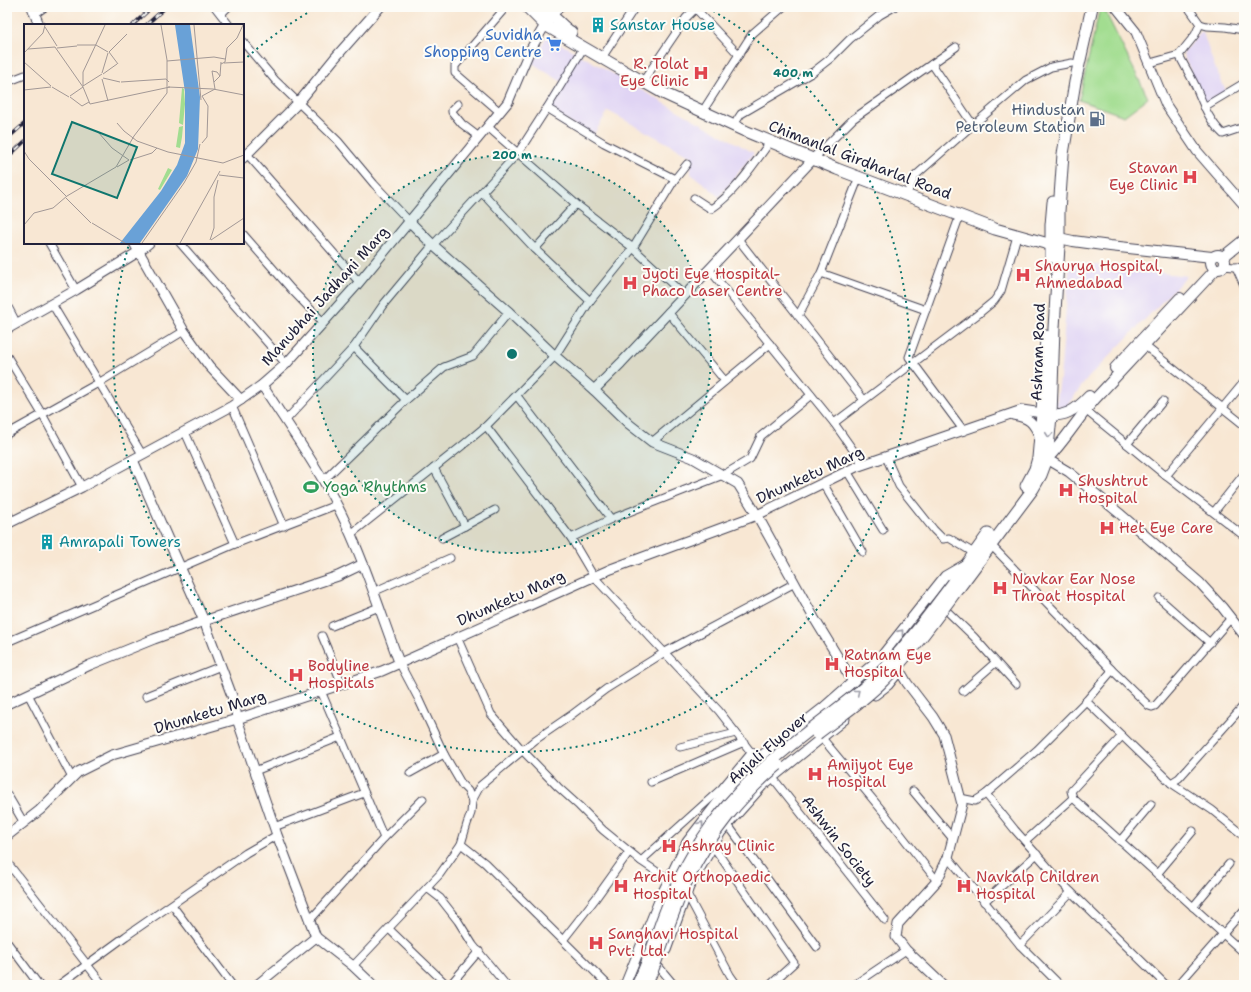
<svg xmlns="http://www.w3.org/2000/svg" width="1251" height="992" font-family="'Shantell Sans',sans-serif">
<style>
.built{fill:#e0d4f4}
.green{fill:#a2dd90;stroke:#628066}
.lines{fill:none;stroke-linecap:round;stroke-linejoin:round}
.minor-casing{stroke:#424052;stroke-width:9}
.tertiary-casing{stroke:#424052;stroke-width:11}
.secondary-casing{stroke:#424052;stroke-width:12}
.primary-casing{stroke:#424052;stroke-width:13}
.minor{stroke:#fff;stroke-width:7}
.tertiary{stroke:#fff;stroke-width:9}
.secondary{stroke:#fff;stroke-width:10}
.primary{stroke:#fff;stroke-width:11}
.rail-casing{stroke:#22223b;stroke-width:3.5}
.rail{stroke:#fdfcf7;stroke-width:2;stroke-dasharray:6;stroke-linecap:butt}
.primary-bridge-casing{stroke:#424052;stroke-width:13;stroke-linecap:butt}
.primary-bridge{stroke:#fff;stroke-width:11}
.oneway{stroke:#9c9ca7}
.ring{fill:none;stroke:#0f766e;stroke-width:2;stroke-dasharray:2 4}
.labels{text-anchor:middle;stroke-width:4;stroke-linejoin:round;paint-order:stroke}
.culture-label{font-size:15px;fill:#0d838f;stroke:#fdfcf7;text-anchor:start}
.shop-label{font-size:15px;fill:#366cbe;stroke:#fdfcf7;text-anchor:end}
.health-label{font-size:15px;fill:#be3a42;stroke:#fdfcf7;text-anchor:start}
.service-label{font-size:15px;fill:#4e5e75;stroke:#fdfcf7;text-anchor:end}
.street-label{font-size:15px;fill:#22223b;stroke:#fdfcf7}
.leisure-label{font-size:15px;fill:#27864d;stroke:#fdfcf7;text-anchor:start}
.inset-road{fill:none;stroke:#a29896;stroke-width:1}
.view{fill:#0f766e;fill-opacity:0.15;stroke:#0f766e;stroke-width:2}
.inset-edge{fill:none;stroke:#22223b;stroke-width:2}
.centre{fill:#0f766e;stroke:#fdfcf7;stroke-width:2}
.ring-label{font-size:12px;text-anchor:middle;font-weight:bold;fill:#0f766e;stroke:#fdfcf7;stroke-width:4;stroke-linejoin:round;paint-order:stroke}
</style>
<rect width="100%" height="100%" fill="#fdfcf7"/>
<filter id="ink" filterUnits="userSpaceOnUse"><feTurbulence type="fractalNoise" baseFrequency=".025" numOctaves="2"/><feDisplacementMap in="SourceGraphic" scale="8" xChannelSelector="R" yChannelSelector="G"/><feConvolveMatrix kernelMatrix="1 2 1 2 8 2 1 2 1" color-interpolation-filters="sRGB"/></filter>
<filter id="wash" filterUnits="userSpaceOnUse"><feTurbulence type="fractalNoise" baseFrequency=".012" numOctaves="4" result="noise"/><feDisplacementMap in="SourceGraphic" scale="16" xChannelSelector="R" yChannelSelector="G"/><feGaussianBlur stdDeviation="0.9" result="paint"/><feColorMatrix in="noise" values="0 0 0 0 0 0 0 0 0 0 0 0 0 0 0 0 0 1.4 0 .05"/><feComposite in="paint" operator="in"/></filter>
<g filter="url(#wash)">
<rect width="100%" height="100%" fill="#f8e7d3"/>
<g class="built">
<polygon points="1202,30 1214,65 1226,91 1205,103 1183,54"/>
<polygon points="547,36 664,103 754,153 719,197 707,186 691,174 691,156 608,111 592,137 547,108 562,82 532,63"/>
<polygon points="1070,262 1187,276 1088,378 1065,408 1056,406 1060,379"/>
</g>
<polygon class="green" points="1100,7 1103,7 1148,98 1124,116 1079,100"/>
</g>
<g filter="url(#ink)">
<g class="lines">
<defs>
<g id="minor">
<polyline points="215,7 229,25"/>
<polyline points="35,14 45,7"/>
<polyline points="221,14 228,7"/>
<polyline points="1200,24 1207,26 1225,27 1244,30"/>
<polyline points="243,42 275,80 338,141 374,184 410,222"/>
<polyline points="605,53 635,7"/>
<path d="M1179,55C1184,65 1190,75 1195,85C1203,103 1208,120 1223,134L1244,127"/>
<polyline points="1150,63 1179,55 1195,35 1200,24 1188,7"/>
<polyline points="932,64 973,125"/>
<polyline points="646,77 686,18 694,10 697,10 739,55"/>
<polyline points="7,82 25,75"/>
<polyline points="458,104 452,110 452,112 462,124 479,137"/>
<polyline points="706,106 752,34 783,7"/>
<polyline points="1204,107 1244,83"/>
<polyline points="547,108 604,143 675,179"/>
<polyline points="500,112 455,73 455,66 506,7"/>
<polyline points="737,120 741,114 813,72 831,58 850,39 880,15 894,7"/>
<polyline points="488,127 576,204 633,248 684,295"/>
<polyline points="247,154 359,282"/>
<polyline points="817,155 853,119 956,47"/>
<polyline points="859,177 821,273 926,310"/>
<polyline points="909,189 915,176 966,131 1026,80 1051,67 1072,63"/>
<polyline points="482,192 535,249 590,301"/>
<path d="M694,198L711,209C734,194 754,164 770,142"/>
<polyline points="960,215 909,357 964,431"/>
<polyline points="243,234 291,289 320,319 324,322"/>
<polyline points="738,239 864,400"/>
<polyline points="49,243 76,290"/>
<polyline points="180,243 286,364"/>
<polyline points="535,249 576,204"/>
<polyline points="1224,266 1244,268"/>
<polyline points="1236,267 1244,285"/>
<polyline points="709,269 834,423 977,315 994,301 1001,291 1017,236"/>
<polyline points="52,304 142,454"/>
<polyline points="7,305 17,324"/>
<polyline points="668,312 725,381"/>
<polyline points="798,316 821,273"/>
<polyline points="1145,346 1244,425"/>
<polyline points="7,356 42,414 82,487"/>
<polyline points="517,396 611,519"/>
<polyline points="406,400 444,367 473,356 509,312"/>
<polyline points="232,406 284,526"/>
<polyline points="1083,408 1166,476 1244,536"/>
<polyline points="285,421 354,347 383,305 433,245 518,153 547,108 584,47"/>
<polyline points="834,423 863,464"/>
<polyline points="486,426 571,538 594,577 719,711 757,760"/>
<polyline points="185,432 235,544"/>
<polyline points="7,434 100,382 184,331"/>
<polyline points="652,442 770,344"/>
<polyline points="1127,444 1163,401"/>
<polyline points="886,457 899,486 934,530 943,539 949,538 974,553"/>
<polyline points="434,468 465,526"/>
<polyline points="847,471 883,530"/>
<polyline points="1166,476 1244,382"/>
<polyline points="324,480 406,400 354,347"/>
<polyline points="823,483 863,552"/>
<polyline points="7,511 12,522"/>
<polyline points="1214,512 1244,474"/>
<polyline points="351,534 463,445 486,426 555,356 590,301 633,248 675,179 687,164"/>
<polyline points="442,538 495,510"/>
<polyline points="571,538 611,519 723,475 750,459 761,436 811,395"/>
<polyline points="373,592 450,558"/>
<polyline points="1159,598 1210,643"/>
<polyline points="947,611 974,637 996,662 963,691"/>
<polyline points="332,626 379,607"/>
<polyline points="322,636 342,684"/>
<polyline points="457,637 491,714 522,750 558,787 579,806 603,830 641,861 669,880"/>
<polyline points="7,642 235,544 336,505"/>
<polyline points="399,662 418,698 444,754 462,785 468,791 472,801"/>
<polyline points="996,662 1016,684"/>
<polyline points="1111,669 1149,706 1152,707 1155,706 1231,618"/>
<polyline points="28,694 72,778"/>
<polyline points="146,696 221,666"/>
<polyline points="1086,701 1171,783 1179,778 1244,705"/>
<polyline points="822,738 885,814 937,881"/>
<polyline points="680,747 736,733"/>
<polyline points="255,771 340,737"/>
<polyline points="410,773 444,754"/>
<polyline points="773,778 885,920"/>
<polyline points="651,782 744,742"/>
<polyline points="1171,783 1212,810 1244,836"/>
<polyline points="913,791 953,839"/>
<polyline points="7,794 24,823"/>
<polyline points="986,794 1037,750 1086,701 1110,673 1111,669 990,544"/>
<polyline points="960,798 975,801 986,794 1015,830 1064,885 1166,985"/>
<polyline points="1073,798 1071,791 1122,736"/>
<polyline points="728,825 817,947"/>
<polyline points="274,827 364,793"/>
<polyline points="384,838 423,799"/>
<polyline points="1025,841 1073,798 1157,874 1193,831"/>
<polyline points="1120,841 1151,804"/>
<polyline points="461,844 467,824 471,813 472,801 480,786 535,740 570,716 606,689 665,652 795,583"/>
<polyline points="713,846 794,963 770,985"/>
<polyline points="948,857 1020,945 1060,985"/>
<polyline points="641,861 722,788 752,752"/>
<polyline points="7,862 103,985"/>
<polyline points="1157,874 1244,953"/>
<polyline points="427,888 440,898 458,921 473,945 506,985"/>
<polyline points="687,894 730,975 737,985"/>
<polyline points="984,902 1037,854"/>
<polyline points="172,905 232,985"/>
<polyline points="1193,907 1229,864"/>
<polyline points="310,920 384,838 321,691"/>
<polyline points="389,929 447,985"/>
<polyline points="563,940 596,898 629,852"/>
<polyline points="7,942 39,985"/>
<polyline points="1020,945 1071,892"/>
<polyline points="353,966 440,874 461,844 485,863 608,985"/>
<polyline points="659,967 674,985"/>
<polyline points="59,985 126,936 246,853 277,835"/>
<polyline points="450,985 479,951"/>
<polyline points="854,985 906,950"/>
<polyline points="1178,985 1244,910"/>
</g>
<g id="tertiary">
<polyline points="32,7 39,25"/>
<polyline points="1116,7 1136,32 1166,105 1197,151 1244,205"/>
<polyline points="243,158 299,102 334,59 380,7"/>
<polyline points="410,222 433,245 509,312 555,356 594,390 629,424 652,442 693,458 738,484 757,515 814,618 853,682"/>
<polyline points="134,243 184,331 209,366 241,400"/>
<polyline points="7,329 76,290 138,252 149,243"/>
<path d="M262,385C282,416 304,447 323,480C357,536 376,601 399,662"/>
<polyline points="594,390 621,363 817,155"/>
<path d="M1013,415C1030,418 1033,422 1040,437"/>
<polyline points="1047,459 1069,472 1119,513 1200,583 1222,607 1244,635"/>
<polyline points="133,460 204,621 235,704 237,719 277,835 316,937"/>
<polyline points="7,524 82,487 232,406 262,385 286,364 356,286 508,102 529,52 545,25 559,7"/>
<polyline points="900,671 907,683 933,717 944,735 962,804 948,857 937,881 898,924 896,937 906,950 943,985"/>
<polyline points="875,695 888,685 900,670"/>
<polyline points="7,704 90,665 154,639 204,621 338,576 363,564"/>
<polyline points="7,836 40,810 78,772 112,755 237,719 382,671 611,569 757,515 856,467 1022,410 1042,413"/>
<polyline points="666,950 689,887 721,832 762,786 845,719"/>
<polyline points="257,985 316,937 353,966 373,985"/>
<polyline points="625,985 661,896 687,842 729,788 761,756 824,707 880,658 945,576 964,565"/>
</g>
<g id="secondary">
<polyline points="1059,238 1073,241 1110,246 1212,257"/>
<circle cx="1218" cy="262" r="7"/>
<polyline points="1223,257 1244,240"/>
<polyline points="1115,368 1180,298"/>
<path d="M1044,414C1063,419 1076,410 1089,396"/>
<path d="M1042,459H1047C1065,441 1078,418 1095,399L1216,269"/>
</g>
<g id="primary">
<polyline points="527,7 545,25 612,64 665,94 745,131 837,169 995,229 1052,245 1059,246"/>
<path d="M539,7C544,12 547,13 553,17C559,21 564,28 571,32"/>
<polyline points="1051,257 1051,225 1053,202"/>
<polyline points="1026,486 1035,469 1038,458 1042,413 1046,336"/>
<polyline points="953,583 988,534"/>
<polyline points="959,588 1033,489 1041,475 1047,459 1051,416 1054,328 1059,246 1059,211 1063,154 1075,82 1092,7"/>
</g>
</defs>
<use href="#minor" class="minor-casing"/>
<use href="#tertiary" class="tertiary-casing"/>
<use href="#secondary" class="secondary-casing"/>
<use href="#primary" class="primary-casing"/>
<use href="#minor" class="minor"/>
<use href="#tertiary" class="tertiary"/>
<use href="#secondary" class="secondary"/>
<use href="#primary" class="primary"/>
<defs>
<g id="rail">
<polyline points="133,25 152,7"/>
<polyline points="146,25 166,7"/>
<polyline points="7,139 25,123"/>
<polyline points="7,158 25,141"/>
</g>
</defs>
<use href="#rail" class="rail-casing"/>
<use href="#rail" class="rail"/>
<defs>
<g id="primary-bridge">
<path d="M817,734C839,717 864,701 884,680C911,653 934,621 957,590"/>
<path d="M637,985C648,964 654,942 662,920C676,882 693,849 718,817C759,762 825,721 877,677C883,671 888,665 893,659C915,635 934,608 953,583"/>
<path d="M646,985C656,965 662,943 670,922C676,907 681,891 689,877C709,835 742,794 778,765"/>
</g>
</defs>
<use href="#primary-bridge" class="primary-bridge-casing"/>
<use href="#primary-bridge" class="primary-bridge"/>
</g>
<defs><path id="oneway-chevron" d="M-2-3.5L2.5 0L-2 3.5" fill="none" stroke-width="1.6" stroke-linecap="round" stroke-linejoin="round"/></defs>
<g class="oneway">
<use href="#oneway-chevron" transform="translate(1049 435) rotate(95)"/>
<use href="#oneway-chevron" transform="translate(901 632) rotate(-51)"/>
<use href="#oneway-chevron" transform="translate(857 692) rotate(-39)"/>
<use href="#oneway-chevron" transform="translate(701 824) rotate(-52)"/>
</g>
</g>
<circle cx="512" cy="354" r="199" fill="#0f766e" fill-opacity=".12"/>
<g class="ring">
<circle cx="512" cy="354" r="199"/>
<path d="M243 61A398 398 0 0 1 316 8M708 8A398 398 0 1 1 129 244"/>
</g>
<defs>
<symbol id="building-bare" viewBox="-9 -9 18 18"><path d="M-4-6H4V6H1V3H-1V6H-4ZM-2.5-4.3h1.7v1.8h-1.7ZM.8-4.3h1.7v1.8H.8ZM-2.5-1h1.7V.8h-1.7ZM.8-1h1.7V.8H.8Z" fill="#0f9aa8" stroke="#fdfcf7" stroke-width="2.5" paint-order="stroke"/></symbol>
<symbol id="supermarket-bare" viewBox="-9 -9 18 18"><path d="M-6-5.5h2.5l.6 2H6L4.5 2H-2.5L-4.4-4H-6ZM-1.5 3.2a1.3 1.3 0 1 0 .1 0ZM3 3.2a1.3 1.3 0 1 0 .1 0Z" fill="#3f7fe0" stroke="#fdfcf7" stroke-width="2.5" paint-order="stroke"/></symbol>
<symbol id="hospital-bare" viewBox="-9 -9 18 18"><path d="M-5-5h3v3.5h4V-5h3V5h-3V1.5h-4V5h-3Z" fill="#e0444e" stroke="#fdfcf7" stroke-width="2.5" paint-order="stroke"/></symbol>
<symbol id="fuel-bare" viewBox="-9 -9 18 18"><path d="M-5.5-6h7V0h2V4h1.3V-2.5L3-4.5l.8-.8L6-3V5H2.5V1h-1V6h-7ZM-4.2-4.7v3.2H.2V-4.7Z" fill="#5c6f8a" stroke="#fdfcf7" stroke-width="2.5" paint-order="stroke"/></symbol>
<symbol id="stadium-bare" viewBox="-9 -9 18 18"><path d="M0-5a6.5 5 0 1 0 0 10a6.5 5 0 1 0 0-10ZM-3.5-1.8h7v3.6h-7Z" fill="#2e9e5b" stroke="#fdfcf7" stroke-width="2.5" paint-order="stroke"/></symbol>
</defs>
<g fill-rule="evenodd">
<use href="#building-bare" x="587" y="14" width="22" height="22"/>
<use href="#supermarket-bare" x="543" y="33" width="22" height="22"/>
<use href="#hospital-bare" x="690" y="62" width="22" height="22"/>
<use href="#fuel-bare" x="1086" y="108" width="22" height="22"/>
<use href="#hospital-bare" x="1179" y="166" width="22" height="22"/>
<use href="#hospital-bare" x="1012" y="264" width="22" height="22"/>
<use href="#hospital-bare" x="619" y="272" width="22" height="22"/>
<use href="#stadium-bare" x="300" y="476" width="22" height="22"/>
<use href="#hospital-bare" x="1055" y="479" width="22" height="22"/>
<use href="#hospital-bare" x="1096" y="517" width="22" height="22"/>
<use href="#building-bare" x="36" y="531" width="22" height="22"/>
<use href="#hospital-bare" x="989" y="577" width="22" height="22"/>
<use href="#hospital-bare" x="821" y="653" width="22" height="22"/>
<use href="#hospital-bare" x="285" y="664" width="22" height="22"/>
<use href="#hospital-bare" x="804" y="763" width="22" height="22"/>
<use href="#hospital-bare" x="658" y="835" width="22" height="22"/>
<use href="#hospital-bare" x="610" y="875" width="22" height="22"/>
<use href="#hospital-bare" x="953" y="875" width="22" height="22"/>
<use href="#hospital-bare" x="585" y="932" width="22" height="22"/>
</g>
<g class="labels">
<g class="culture-label">
<text x="610" y="30">Sanstar House</text>
<text x="59" y="547">Amrapali Towers</text>
</g>
<g class="shop-label">
<text x="542" y="40">Suvidha<tspan x="542" dy="17">Shopping Centre</tspan></text>
</g>
<g class="health-label">
<text x="689" y="69" text-anchor="end">R. Tolat<tspan x="689" dy="17">Eye Clinic</tspan></text>
<text x="1178" y="173" text-anchor="end">Stavan<tspan x="1178" dy="17">Eye Clinic</tspan></text>
<text x="1035" y="271">Shaurya Hospital,<tspan x="1035" dy="17">Ahmedabad</tspan></text>
<text x="642" y="279">Jyoti Eye Hospital-<tspan x="642" dy="17">Phaco Laser Centre</tspan></text>
<text x="1078" y="486">Shushtrut<tspan x="1078" dy="17">Hospital</tspan></text>
<text x="1119" y="533">Het Eye Care</text>
<text x="1012" y="584">Navkar Ear Nose<tspan x="1012" dy="17">Throat Hospital</tspan></text>
<text x="844" y="660">Ratnam Eye<tspan x="844" dy="17">Hospital</tspan></text>
<text x="308" y="671">Bodyline<tspan x="308" dy="17">Hospitals</tspan></text>
<text x="827" y="770">Amijyot Eye<tspan x="827" dy="17">Hospital</tspan></text>
<text x="681" y="851">Ashray Clinic</text>
<text x="633" y="882">Archit Orthopaedic<tspan x="633" dy="17">Hospital</tspan></text>
<text x="976" y="882">Navkalp Children<tspan x="976" dy="17">Hospital</tspan></text>
<text x="608" y="939">Sanghavi Hospital<tspan x="608" dy="17">Pvt. Ltd.</tspan></text>
</g>
<g class="service-label">
<text x="1085" y="115">Hindustan<tspan x="1085" dy="17">Petroleum Station</tspan></text>
</g>
<g class="street-label">
<text transform="translate(860 160) rotate(21)" y="5">Chimanlal Girdharlal Road</text>
<text transform="translate(325 296) rotate(-48)" y="5">Manubhai Jadhani Marg</text>
<text transform="translate(1038 352) rotate(-88)" y="5">Ashram Road</text>
<text transform="translate(810 475) rotate(-25)" y="5">Dhumketu Marg</text>
<text transform="translate(511 598) rotate(-24)" y="5">Dhumketu Marg</text>
<text transform="translate(210 712) rotate(-17)" y="5">Dhumketu Marg</text>
<text transform="translate(768 748) rotate(-41)" y="5">Anjali Flyover</text>
<text transform="translate(839 841) rotate(52)" y="5">Ashwin Society</text>
</g>
<g class="leisure-label">
<text x="323" y="492">Yoga Rhythms</text>
</g>
</g>
<g transform="translate(24 24)">
<rect width="220" height="220" fill="#f8e7d3"/>
<path d="M158,64L160,65L161,80L159,101L155,99ZM159,102L158,113L156,124L152,123L155,103ZM144,144L148,146L136,166L134,165Z" fill="#a2dd90"/>
<path d="M151,1H166L176,73L174,125L163,152L116,219H96L137,167L153,141L161,119V68Z" fill="#69a1d7"/>
<path class="inset-road" d="M170,1L177,76M21,3L33,22M53,21H72L84,28M33,24L53,22M4,25L31,23L59,63M85,28L103,10M85,28L94,40M0,29L19,9L21,1M143,37L190,33L201,35M0,38L27,62M200,39L220,38M197,40L201,38L203,24L213,14L219,1M78,49L84,29M79,50L93,40M79,54L96,58M78,55L84,77M97,58L142,55L145,58M190,58L196,52L197,38M59,62V48L81,1M59,62L78,50M28,63L45,73M59,63L66,80L146,63M144,63L189,65L220,71M0,66L27,63M46,72L59,63M178,72L184,82L183,113L178,119M178,72L191,65L188,47L193,48L196,52M46,73L58,82L65,78M93,99L100,107L113,117L144,128L199,139L220,131M74,108L88,124L105,136M0,127L5,135L42,172M106,136L128,129L133,124M93,143L105,136M195,151L220,154M42,174L67,199M68,199L101,219M0,201L10,189L29,184L43,172L92,143L110,112L143,69V36L137,1M186,216L190,204V173L194,156M187,216L220,194M118,219L160,159L172,138L176,120M156,219L196,147"/>
<path class="view" d="M48,98L113,123L93,174L28,150Z"/>
<rect width="220" height="220" class="inset-edge"/>
</g>
<circle cx="512" cy="354" r="6" class="centre"/>
<g class="ring-label">
<text x="793" y="77">400 m</text>
<text x="512" y="159">200 m</text>
</g>
<rect width="1251" height="992" fill="none" stroke="#fdfcf7" stroke-width="24"/>
</svg>
